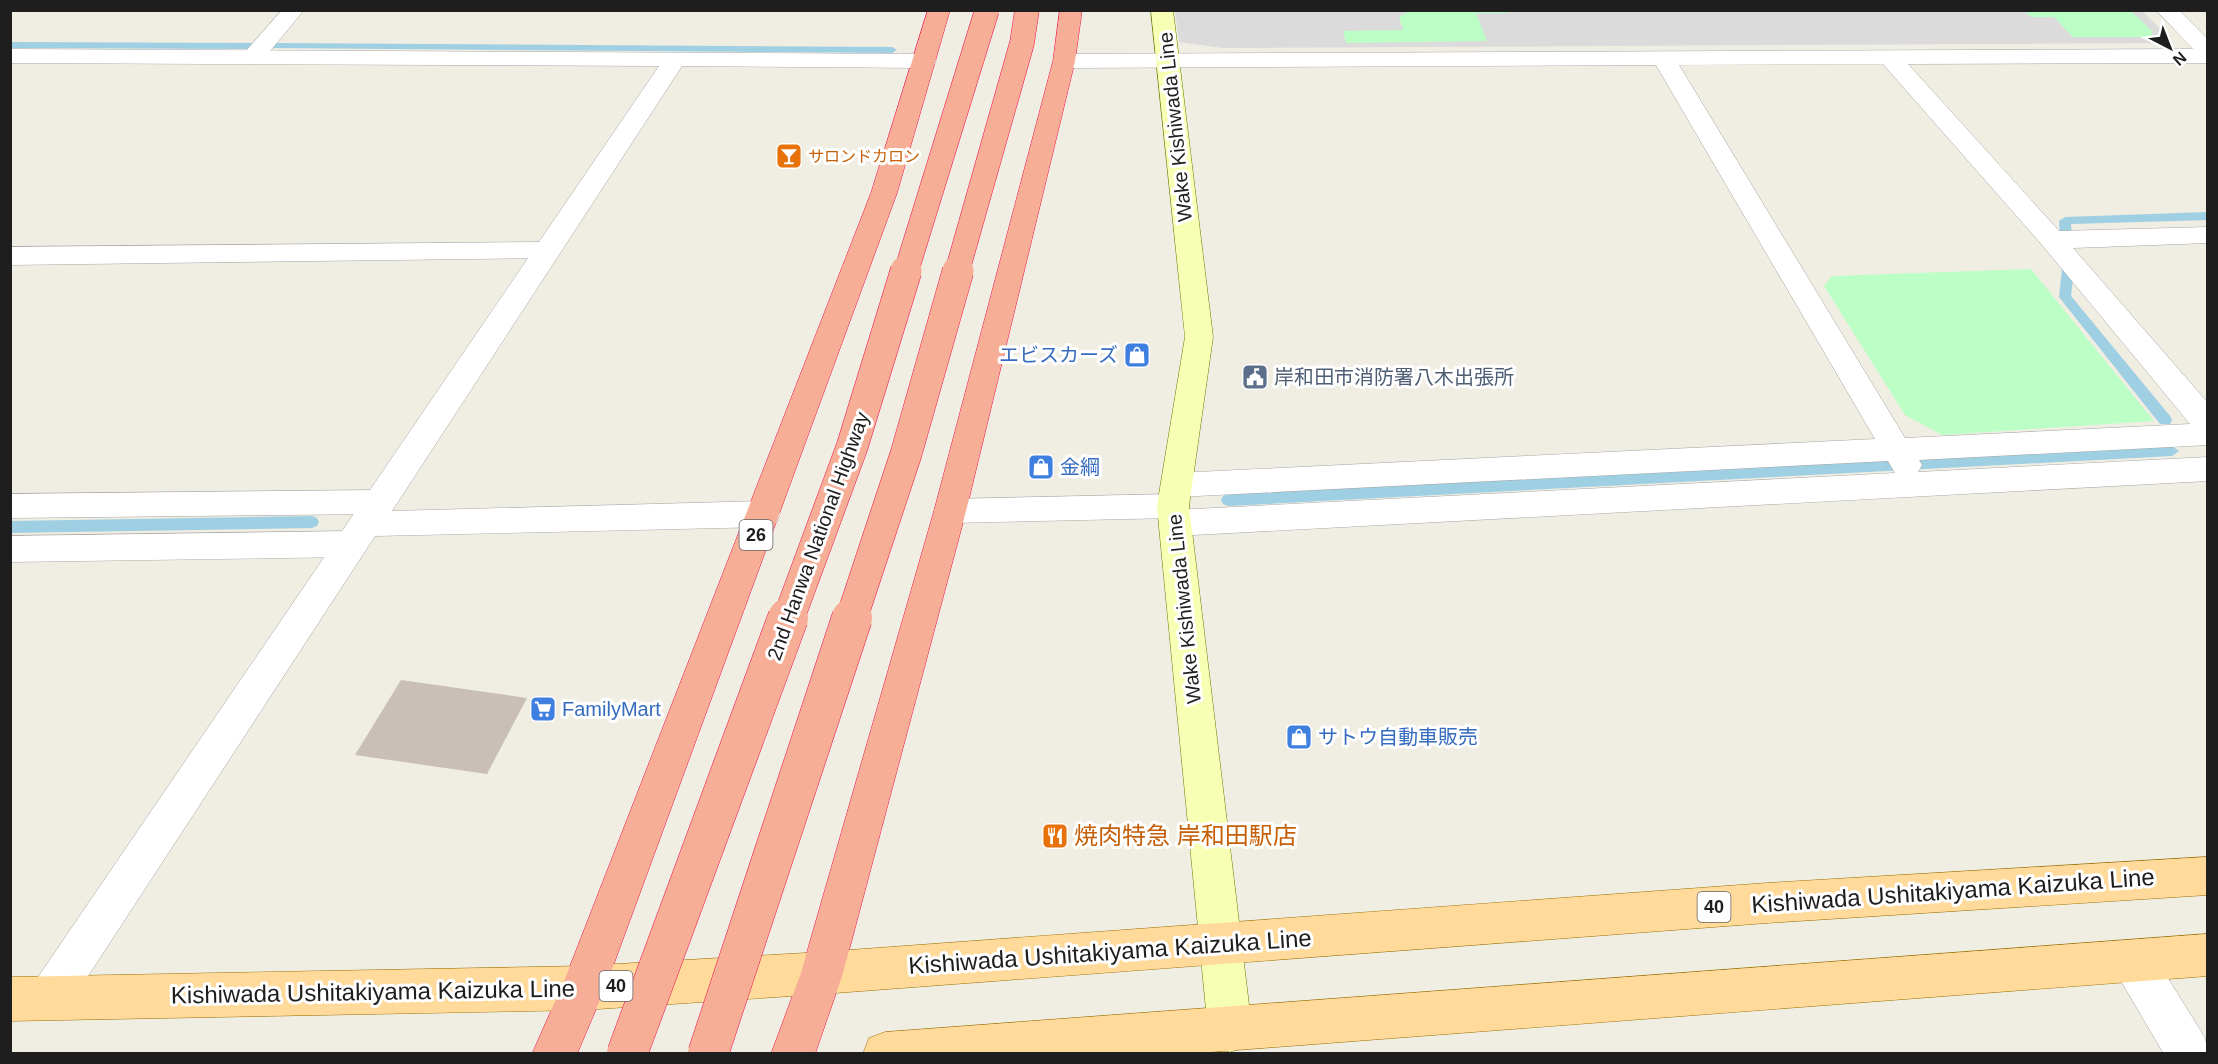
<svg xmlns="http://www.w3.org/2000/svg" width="2218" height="1064" font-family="Arial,'Noto Sans JP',sans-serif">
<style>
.residential{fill:#dcdbdb}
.park{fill:#bcffc6}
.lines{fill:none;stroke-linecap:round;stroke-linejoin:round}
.stream{fill:#9fcfe2;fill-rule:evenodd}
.building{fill:#c9bfb6}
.minor-casing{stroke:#a5a5a5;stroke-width:1}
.tertiary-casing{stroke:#a5a5a5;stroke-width:1}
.secondary-casing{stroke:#667b00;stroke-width:1}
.primary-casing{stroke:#997000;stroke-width:1}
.trunk-casing{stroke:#ec134f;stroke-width:1}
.minor{fill:#fff;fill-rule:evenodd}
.tertiary{fill:#fff;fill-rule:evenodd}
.secondary{fill:#f6ffb3;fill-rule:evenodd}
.primary{fill:#ffda9a;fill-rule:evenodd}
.trunk{fill:#f7ae96;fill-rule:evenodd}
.trunk-bridge-far2-casing{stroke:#ec134f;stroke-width:25;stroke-linecap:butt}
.trunk-bridge-far1-casing{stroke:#ec134f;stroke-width:32;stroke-linecap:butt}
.trunk-bridge-casing{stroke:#ec134f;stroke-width:41;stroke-linecap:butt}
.trunk-bridge-far2{stroke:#f7ae96;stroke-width:24}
.trunk-bridge-far1{stroke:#f7ae96;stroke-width:31}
.trunk-bridge{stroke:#f7ae96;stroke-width:40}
.labels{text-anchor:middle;stroke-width:6;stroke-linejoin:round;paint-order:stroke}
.far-food-label{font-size:16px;fill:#c56008;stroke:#fff;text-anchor:start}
.shield{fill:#fff;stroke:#626262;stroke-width:1.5}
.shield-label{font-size:18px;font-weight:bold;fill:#1e1e1e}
.street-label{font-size:20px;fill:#1e1e1e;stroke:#fff}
.shop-label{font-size:20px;fill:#366cbe;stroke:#fff;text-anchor:start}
.service-label{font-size:20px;fill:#4e5e75;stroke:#fff;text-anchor:start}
.near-food-label{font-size:24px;fill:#c56008;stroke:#fff;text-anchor:start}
.near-street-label{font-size:24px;fill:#1e1e1e;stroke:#fff}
</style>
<rect width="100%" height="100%" fill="#f0ede3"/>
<polygon class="residential" points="2141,10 2172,40 2169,43 1223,48 1179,42 1175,11"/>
<g class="park">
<polygon points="1411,10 1511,10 1511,11 1507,13 1476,13 1487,41 1346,43 1343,31 1403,30 1399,17"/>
<polygon points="2025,11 2131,11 2153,32 2151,37 2073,37 2054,17 2031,17"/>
<polygon points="2031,269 2154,421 1942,435 1905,415 1824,286 1832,276"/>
</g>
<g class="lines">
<g class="stream">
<polygon points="10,42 252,43 257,46 252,49 10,48"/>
<polygon points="276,43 892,47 897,50 892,53 272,48 272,44"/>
<polygon points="2208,212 2208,220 2071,224 2074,269 2071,296 2170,416 2172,420 2170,424 2160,424 2059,297 2062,269 2059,221 2065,217"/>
<polygon points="2172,446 2179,451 2172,456 1228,506 1223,504 1221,500 1223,496 1228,494"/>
<polygon points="312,516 317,518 319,522 317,526 312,528 10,533 10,521"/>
</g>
</g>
<polygon class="building" points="401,680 527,698 487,774 355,755"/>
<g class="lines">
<defs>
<g id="minor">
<polygon points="282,10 304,10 261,62 253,64 245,62 242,57 245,52"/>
<path d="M2156,10H2179L2208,39V63L1908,64L2059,231L2208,227V243L2073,248L2208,403V445L1919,460L1922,465L1918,472L2208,457V481L1175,536L1163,532L1159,523L1163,514L1175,510L1895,473L1888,461L1177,497L1166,494L1161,485L1166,476L1177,473L1875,439L1656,65L1064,68L1056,66L1053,61L1056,56L1064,54L2193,49ZM1883,64L2043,246L2190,424L1905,438L1679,65Z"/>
<polygon points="548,242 557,244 561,250 557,256 548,258 10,265 10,247"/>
<polygon points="380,490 391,493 396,502 391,511 380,514 10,518 10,494"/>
<polygon points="351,531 363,535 368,544 363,553 351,557 10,562 10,536"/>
<polygon points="2133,940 2148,946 2205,1038 2208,1054 2164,1054 2118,976 2112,961 2118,946"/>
</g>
<g id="tertiary">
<polygon points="10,49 925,54 933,56 936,61 933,66 925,68 682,66 392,511 764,501 776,505 780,514 776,523 764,527 375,536 64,1013 49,1020 34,1013 27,998 34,983 659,66 10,63"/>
<polygon points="1173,494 1184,497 1189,506 1184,515 1173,518 950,523 938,520 934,511 938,502 950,499"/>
</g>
<polygon id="secondary" points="1151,10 1173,10 1213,337 1189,506 1252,1030 1246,1046 1230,1052 1214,1046 1208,1030 1157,506 1185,337"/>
<g id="primary">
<polygon points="2208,857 2208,895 1767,923 822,994 583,1010 10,1021 10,977 583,966 822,952 1767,883"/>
<polygon points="2208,934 2208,976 1185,1054 863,1054 869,1038 885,1032"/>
</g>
<g id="trunk">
<polygon points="928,10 950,10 897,193 605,988 577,1054 532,1054 565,979 871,193"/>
<polygon points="1060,10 1082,10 1075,61 966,511 843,973 815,1054 771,1054 801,973 934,511 1053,61"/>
</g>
</defs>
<use href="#minor" class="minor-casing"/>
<use href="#tertiary" class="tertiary-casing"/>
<use href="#secondary" class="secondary-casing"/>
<use href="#primary" class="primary-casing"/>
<use href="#trunk" class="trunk-casing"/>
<use href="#minor" class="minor"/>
<use href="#tertiary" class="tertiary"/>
<use href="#secondary" class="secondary"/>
<use href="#primary" class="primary"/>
<use href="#trunk" class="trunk"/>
<defs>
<g id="trunk-bridge-far2">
<polyline points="906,272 987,10"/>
<polyline points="957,272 1022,43 1027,10"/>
</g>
<g id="trunk-bridge-far1">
<polyline points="788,620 852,447 906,271"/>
<polyline points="851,620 906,454 958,271"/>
</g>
<g id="trunk-bridge">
<polyline points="627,1054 788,618"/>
<polyline points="708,1054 852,618"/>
</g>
</defs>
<use href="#trunk-bridge-far2" class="trunk-bridge-far2-casing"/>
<use href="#trunk-bridge-far1" class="trunk-bridge-far1-casing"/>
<use href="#trunk-bridge" class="trunk-bridge-casing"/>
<use href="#trunk-bridge-far2" class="trunk-bridge-far2"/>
<use href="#trunk-bridge-far1" class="trunk-bridge-far1"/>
<use href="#trunk-bridge" class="trunk-bridge"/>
</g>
<defs>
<symbol id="bar-square" viewBox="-11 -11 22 22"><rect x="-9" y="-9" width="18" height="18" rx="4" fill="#e8710a" stroke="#fff"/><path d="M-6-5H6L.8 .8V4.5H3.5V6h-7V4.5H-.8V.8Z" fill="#fff"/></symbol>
<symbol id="shop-square" viewBox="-11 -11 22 22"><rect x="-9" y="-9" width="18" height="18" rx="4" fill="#3f7fe0" stroke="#fff"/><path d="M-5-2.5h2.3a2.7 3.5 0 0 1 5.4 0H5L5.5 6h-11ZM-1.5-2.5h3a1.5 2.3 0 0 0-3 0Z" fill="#fff"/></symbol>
<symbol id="civic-square" viewBox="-11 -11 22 22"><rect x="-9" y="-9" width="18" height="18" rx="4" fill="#5c6f8a" stroke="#fff"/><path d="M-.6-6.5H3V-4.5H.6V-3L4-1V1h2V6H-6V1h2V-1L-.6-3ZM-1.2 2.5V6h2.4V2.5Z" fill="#fff"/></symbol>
<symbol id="supermarket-square" viewBox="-11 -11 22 22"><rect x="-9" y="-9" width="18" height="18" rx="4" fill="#3f7fe0" stroke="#fff"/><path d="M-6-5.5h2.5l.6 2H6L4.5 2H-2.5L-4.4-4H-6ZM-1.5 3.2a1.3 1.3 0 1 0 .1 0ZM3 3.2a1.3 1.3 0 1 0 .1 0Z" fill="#fff"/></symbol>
<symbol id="restaurant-square" viewBox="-11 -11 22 22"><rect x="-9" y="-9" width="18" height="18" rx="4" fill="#e8710a" stroke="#fff"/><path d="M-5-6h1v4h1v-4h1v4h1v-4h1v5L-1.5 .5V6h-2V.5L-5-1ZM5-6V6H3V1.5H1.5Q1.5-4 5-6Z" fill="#fff"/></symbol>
</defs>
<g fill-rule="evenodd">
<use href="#bar-square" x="774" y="141" width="30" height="30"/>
<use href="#shop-square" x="1122" y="340" width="30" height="30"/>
<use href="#civic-square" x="1240" y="362" width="30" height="30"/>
<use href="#shop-square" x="1026" y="452" width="30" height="30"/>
<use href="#supermarket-square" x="528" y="694" width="30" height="30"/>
<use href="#shop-square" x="1284" y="722" width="30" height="30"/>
<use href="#restaurant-square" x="1040" y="821" width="30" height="30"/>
</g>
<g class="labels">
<g class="far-food-label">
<text x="808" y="162">サロンドカロン</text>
</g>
<g class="shield">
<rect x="739.5" y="520" width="33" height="30" rx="4.5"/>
<rect x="1697.5" y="892" width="33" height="30" rx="4.5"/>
<rect x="599.5" y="971" width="33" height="30" rx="4.5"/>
</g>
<g class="shield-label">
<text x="756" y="541">26</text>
<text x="1714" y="913">40</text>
<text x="616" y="992">40</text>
</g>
<g class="street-label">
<text transform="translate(1175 127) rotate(-96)" y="7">Wake Kishiwada Line</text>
<text transform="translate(818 536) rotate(-70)" y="7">2nd Hanwa National Highway</text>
<text transform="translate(1184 609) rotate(-96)" y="7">Wake Kishiwada Line</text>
</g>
<g class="shop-label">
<text x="1118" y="362" text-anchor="end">エビスカーズ</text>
<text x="1060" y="474">金綱</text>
<text x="562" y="716">FamilyMart</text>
<text x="1318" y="744">サトウ自動車販売</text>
</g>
<g class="service-label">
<text x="1274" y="384">岸和田市消防署八木出張所</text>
</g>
<g class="near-food-label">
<text x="1074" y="844">焼肉特急 岸和田駅店</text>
</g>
<g class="near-street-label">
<text transform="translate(1953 891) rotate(-4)" y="8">Kishiwada Ushitakiyama Kaizuka Line</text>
<text transform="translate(1110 952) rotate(-4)" y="8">Kishiwada Ushitakiyama Kaizuka Line</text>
<text transform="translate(373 992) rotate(-1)" y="8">Kishiwada Ushitakiyama Kaizuka Line</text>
</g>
</g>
<rect width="2218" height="1064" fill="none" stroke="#1e1e1e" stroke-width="24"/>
<g transform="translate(2170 48) rotate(138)" stroke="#ffffff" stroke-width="4.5" paint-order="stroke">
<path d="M0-4.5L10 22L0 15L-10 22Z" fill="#1e1e1e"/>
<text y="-9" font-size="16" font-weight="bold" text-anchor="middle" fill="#1e1e1e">N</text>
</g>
</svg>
